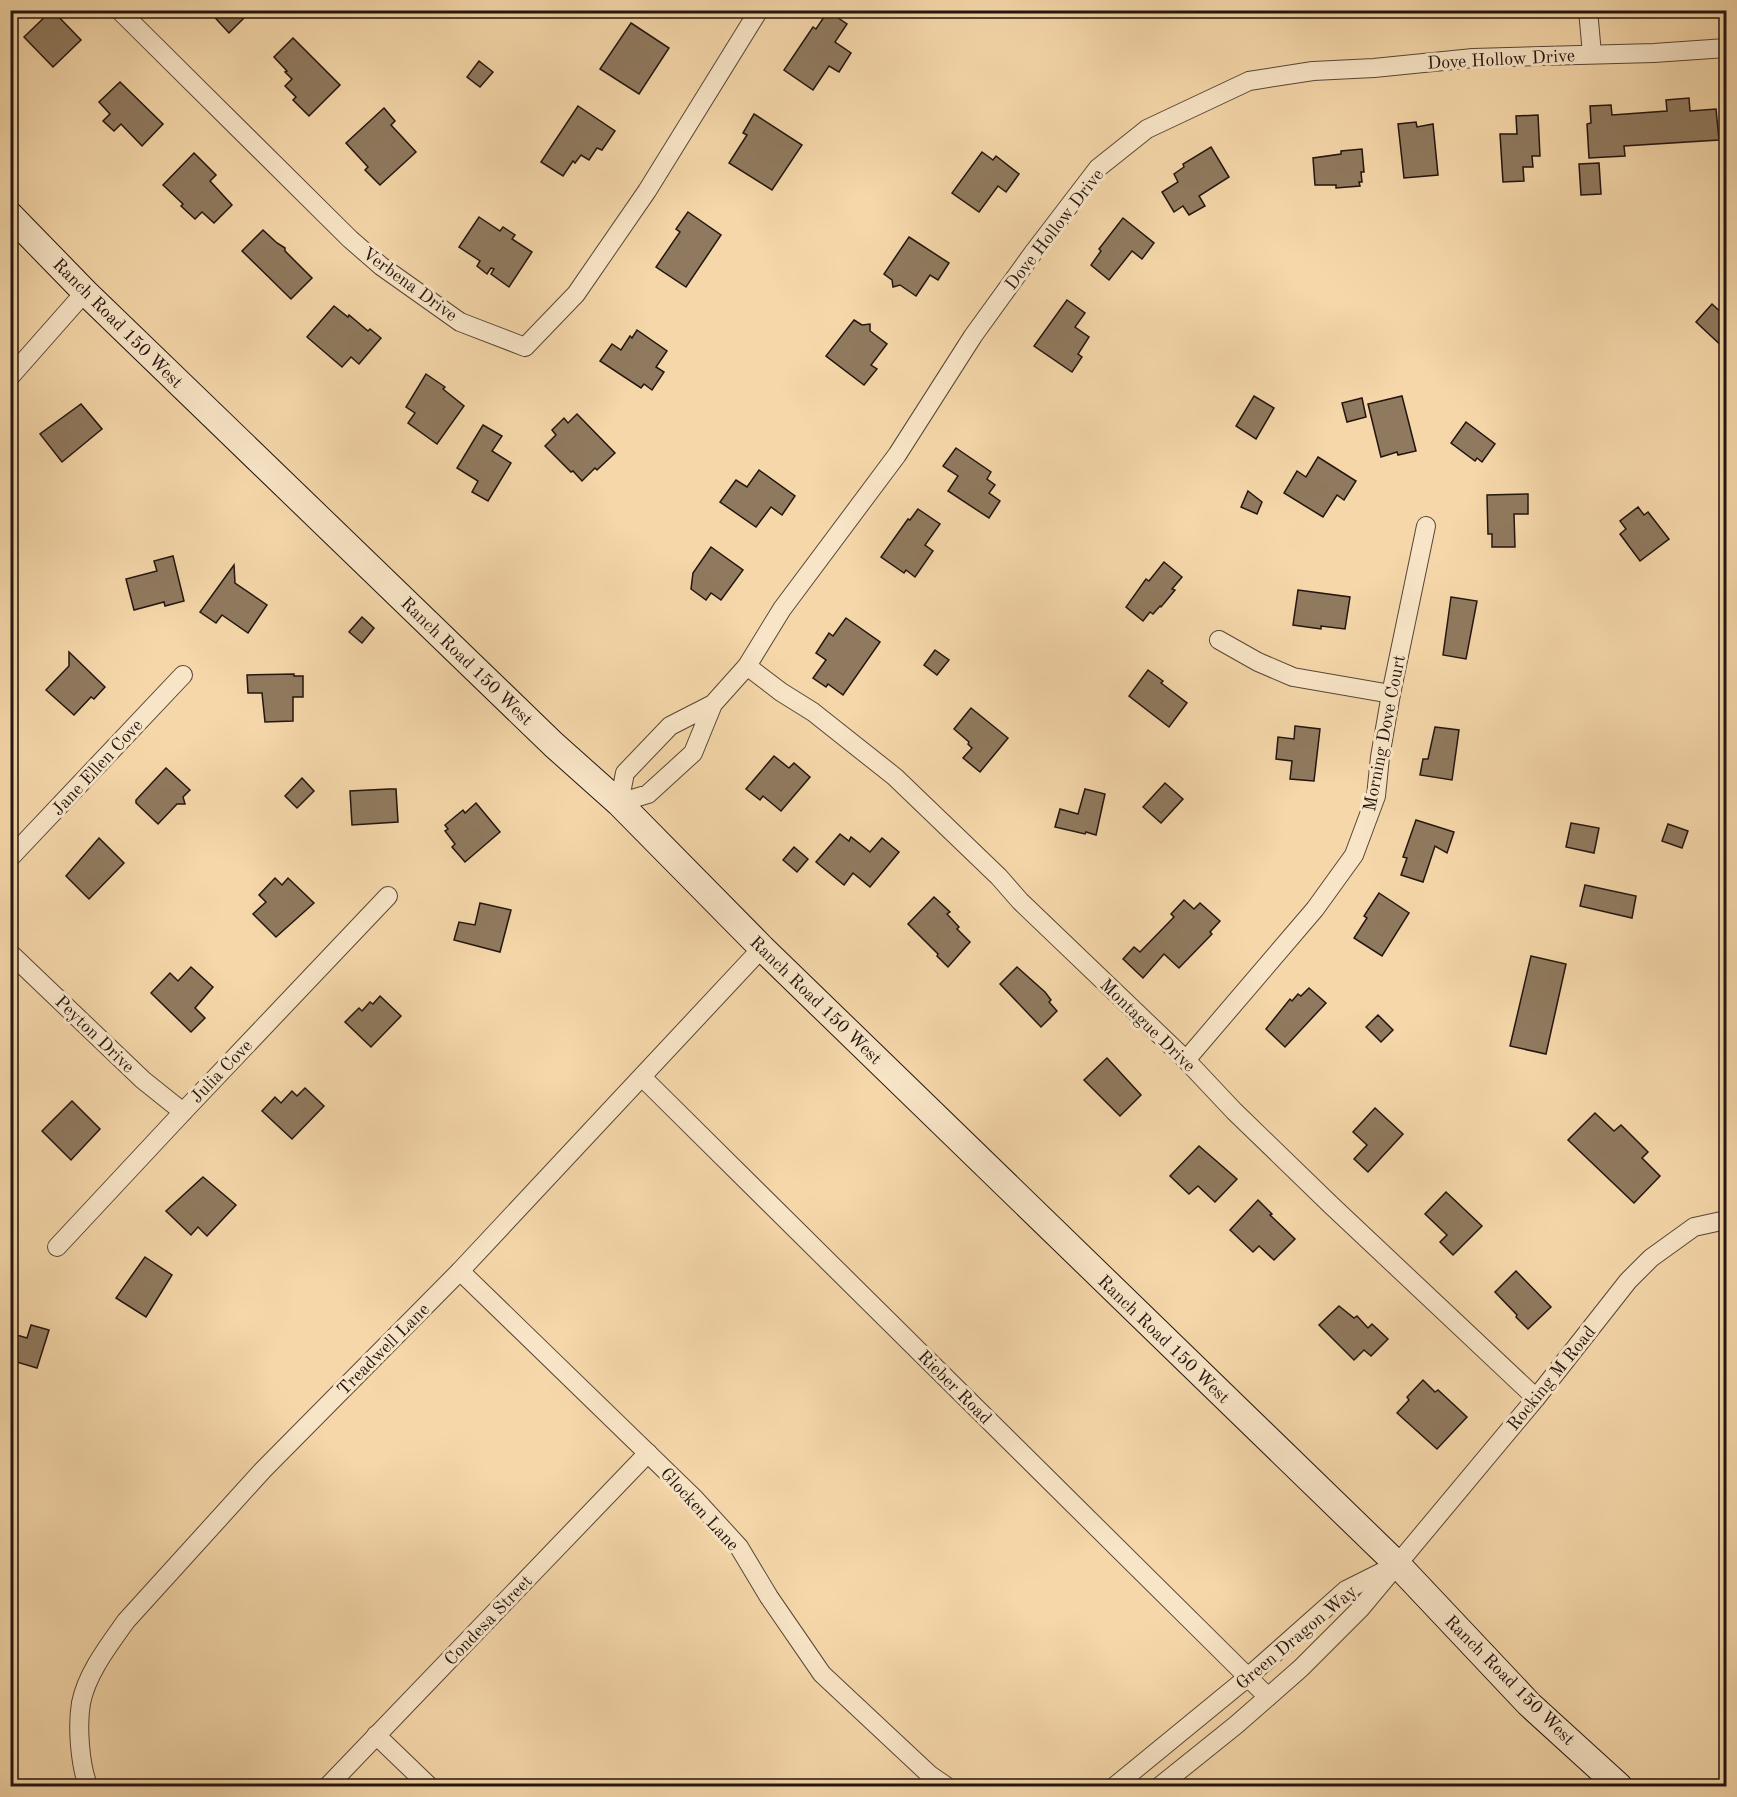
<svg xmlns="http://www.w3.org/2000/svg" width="1737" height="1797" font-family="'Old Standard TT',serif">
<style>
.building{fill:#907a5f;stroke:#23150f;stroke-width:1.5}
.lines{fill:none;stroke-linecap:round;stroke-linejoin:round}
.street-casing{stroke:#584636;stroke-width:20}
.secondary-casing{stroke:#23150f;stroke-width:28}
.street{stroke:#f8e5c7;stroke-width:18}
.secondary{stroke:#f8e5c7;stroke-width:26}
.labels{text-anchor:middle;stroke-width:6;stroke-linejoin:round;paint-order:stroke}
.street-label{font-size:18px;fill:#23150f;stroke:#f8e5c7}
</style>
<rect width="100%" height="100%" fill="#f5d7a9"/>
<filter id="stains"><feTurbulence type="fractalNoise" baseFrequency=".00333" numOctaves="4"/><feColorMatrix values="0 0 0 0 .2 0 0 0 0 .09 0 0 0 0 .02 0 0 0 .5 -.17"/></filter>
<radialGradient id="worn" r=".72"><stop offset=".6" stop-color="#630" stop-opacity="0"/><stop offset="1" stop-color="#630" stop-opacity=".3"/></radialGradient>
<g class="building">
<polygon points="52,10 81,40 53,67 24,37"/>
<polygon points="208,10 252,10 229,33"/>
<polygon points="828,11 847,24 835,42 851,53 839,72 829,66 813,90 784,70 813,27 816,29"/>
<polygon points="631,23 669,48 639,94 600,69"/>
<polygon points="293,38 340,85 309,116 293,100 296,97 285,86 292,79 285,72 287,71 274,57"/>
<polygon points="479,61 493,72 480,87 467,77"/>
<polygon points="120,82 163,124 142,146 121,124 114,131 103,121 110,114 99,102"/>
<polygon points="1689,98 1690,111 1716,109 1719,140 1624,146 1625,156 1589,158 1587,124 1591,123 1590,106 1611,105 1612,115 1667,111 1666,100"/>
<polygon points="578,106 615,131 602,150 597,148 589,160 581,155 575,163 573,161 563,176 541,162"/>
<polygon points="384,108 395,121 391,125 416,152 380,185 365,170 368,167 346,143"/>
<polygon points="754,114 802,145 772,190 729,163 747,135 743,133"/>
<polygon points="1538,115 1540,156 1532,156 1533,167 1523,167 1524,181 1503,182 1500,134 1517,134 1516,116"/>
<polygon points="1416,122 1417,127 1433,124 1438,175 1404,178 1398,124"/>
<polygon points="1211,147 1229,177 1199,196 1205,206 1189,215 1183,206 1174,212 1162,192 1178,182 1174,174 1184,167 1183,164"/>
<polygon points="1362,149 1364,172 1361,172 1362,182 1359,182 1360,186 1336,188 1336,185 1315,185 1313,158 1341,154 1341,151"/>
<polygon points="982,152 993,160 996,156 1019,174 1006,192 998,186 979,212 952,193"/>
<polygon points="194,153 216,175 210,181 232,205 214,223 202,212 195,219 181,206 183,204 163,185"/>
<polygon points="1599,163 1601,194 1581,195 1579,164"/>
<polygon points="688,212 721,235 686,287 656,267 680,232 676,229"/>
<polygon points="479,217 500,231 503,227 515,235 512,239 532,252 509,287 491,274 494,269 491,268 487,274 477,266 480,261 459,247"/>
<polygon points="1123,218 1154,243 1142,259 1132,251 1109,280 1091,265 1101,251 1099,249"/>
<polygon points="263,230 277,243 285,248 285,251 312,278 291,299 242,251"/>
<polygon points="909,237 949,263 938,280 930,275 916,296 900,285 893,287 892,280 884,274"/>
<polygon points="1067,300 1085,313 1075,327 1089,337 1078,354 1082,357 1072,372 1034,346"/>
<polygon points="1712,304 1726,317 1726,350 1696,322"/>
<polygon points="334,306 348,317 349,315 368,331 370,329 381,338 359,364 351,357 342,367 307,337"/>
<polygon points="854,320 862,325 870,324 870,331 887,344 871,365 877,369 864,385 826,356"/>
<polygon points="637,330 667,351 656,367 664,372 652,390 644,384 641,388 600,361 612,344 621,350 630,336 632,338"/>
<polygon points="426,374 445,387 443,389 464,406 437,444 408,423 415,413 406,407"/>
<polygon points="1254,396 1274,408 1256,439 1236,426"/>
<polygon points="1402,396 1416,451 1398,455 1397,452 1381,457 1368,404"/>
<polygon points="1362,398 1366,417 1347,422 1342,403"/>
<polygon points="81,404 102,429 62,462 40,434"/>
<polygon points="577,414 615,453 597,470 595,468 582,481 573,471 571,472 545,446 556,435 552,430 564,418 568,423"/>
<polygon points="1466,422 1495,444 1482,462 1477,458 1475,461 1451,443"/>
<polygon points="483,425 502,436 492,451 511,463 488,501 472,492 478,481 457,468"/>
<polygon points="956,448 991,472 987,479 995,485 989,493 1000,501 989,518 948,491 958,476 943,466"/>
<polygon points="1318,457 1356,481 1344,500 1337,495 1323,517 1284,493 1297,471 1306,477"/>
<polygon points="759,470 795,496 782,515 771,507 756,527 720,502 736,480 747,487"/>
<polygon points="1248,491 1262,502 1257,514 1241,507"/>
<polygon points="1528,494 1528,514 1514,514 1515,547 1492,547 1492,534 1488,534 1487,495"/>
<polygon points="1638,507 1644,515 1648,512 1669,539 1640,561 1620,534 1626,529 1620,521"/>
<polygon points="918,509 940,524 925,545 933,551 915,577 906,570 904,573 881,557 908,519 910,520"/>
<polygon points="711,547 743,570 721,600 711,593 706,600 691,589 693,573"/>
<polygon points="173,556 184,601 165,606 164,602 134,610 126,579 157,571 154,561"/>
<polygon points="1164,562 1182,577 1172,589 1175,590 1161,607 1160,606 1153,614 1150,612 1143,621 1126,607 1146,579 1149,581"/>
<polygon points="234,565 235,583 267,605 248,633 222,615 216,623 200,612"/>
<polygon points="1298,590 1350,597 1345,629 1321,626 1321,629 1293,625"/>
<polygon points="1451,597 1477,601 1466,659 1443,655"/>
<polygon points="362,617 374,628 362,643 349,632"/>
<polygon points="846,618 880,642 843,695 828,684 826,687 813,678 826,660 816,653 829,633 833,636"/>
<polygon points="935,650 949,660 937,675 924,665"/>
<polygon points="69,652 105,687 94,699 91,697 74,715 46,690 69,666"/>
<polygon points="1148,670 1163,681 1161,683 1187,703 1169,727 1129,696"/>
<polygon points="294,674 294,676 303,676 303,697 293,697 293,721 265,722 262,693 248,693 247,675"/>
<polygon points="971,708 1008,738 980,772 963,758 972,748 968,744 969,742 954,729"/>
<polygon points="1295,726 1320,729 1314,781 1290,779 1292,761 1276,759 1278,737 1294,739"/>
<polygon points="1435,727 1459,730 1452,780 1420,775 1423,759 1428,759"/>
<polygon points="774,756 789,768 794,763 810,777 781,811 763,796 760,800 746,789"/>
<polygon points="166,768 190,790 183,797 185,804 177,804 158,824 136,803 136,800"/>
<polygon points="302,778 314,791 297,808 285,796"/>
<polygon points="1165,783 1183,799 1161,823 1143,807"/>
<polygon points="389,789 396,789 398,822 352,825 350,791"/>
<polygon points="1085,789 1105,794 1096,835 1086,832 1085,834 1055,827 1060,809 1078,814"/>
<polygon points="476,803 500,832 465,862 452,847 455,844 445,831 448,829 445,825 463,810 465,813"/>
<polygon points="1416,820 1454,832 1447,853 1435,846 1423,882 1401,875 1407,858 1403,857"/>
<polygon points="1571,823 1599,828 1594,853 1566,847"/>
<polygon points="1668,824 1688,831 1682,848 1662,841"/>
<polygon points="840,834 849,841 851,837 870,852 882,838 899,852 870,887 853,873 844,885 816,862"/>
<polygon points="99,838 124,863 89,899 66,876"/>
<polygon points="794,847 808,859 797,872 783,860"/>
<polygon points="275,878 282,885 288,878 314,903 276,937 253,914 266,902 259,895"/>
<polygon points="1585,885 1636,896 1632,918 1580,906"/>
<polygon points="1379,893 1409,913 1382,956 1354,938 1367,918 1364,916"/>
<polygon points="934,897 950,912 947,914 959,927 957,929 970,942 948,967 937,956 938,954 908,924"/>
<polygon points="1184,900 1194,909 1200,903 1220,921 1210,932 1212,934 1179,968 1164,954 1143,978 1123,959 1134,947 1140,952 1174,917 1171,914"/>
<polygon points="480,903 511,910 500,952 454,940 459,922 475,925"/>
<polygon points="1531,956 1566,964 1546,1054 1510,1046"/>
<polygon points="191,967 213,987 195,1008 205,1018 191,1032 151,993 170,973 178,981"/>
<polygon points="1017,967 1045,992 1051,1000 1049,1002 1057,1011 1041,1027 1000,984"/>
<polygon points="1309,988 1326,1003 1285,1047 1266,1029 1290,999 1292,1001 1298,994 1301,996"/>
<polygon points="380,996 401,1016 371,1047 345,1022 359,1008 362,1011 370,1002 373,1004"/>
<polygon points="1378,1015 1393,1030 1381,1042 1366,1027"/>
<polygon points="1107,1058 1141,1095 1120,1116 1084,1080"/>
<polygon points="305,1088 324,1106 292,1139 262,1111 275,1097 281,1103 292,1091 297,1096"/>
<polygon points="72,1101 100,1129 71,1160 42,1131"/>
<polygon points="1375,1108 1403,1134 1368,1172 1354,1159 1367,1145 1353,1132"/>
<polygon points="1595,1113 1614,1131 1621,1125 1648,1152 1642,1158 1660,1176 1634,1203 1568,1140"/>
<polygon points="1199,1146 1237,1179 1215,1202 1198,1186 1189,1194 1170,1176"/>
<polygon points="203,1177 236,1205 207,1236 198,1227 191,1235 166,1211"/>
<polygon points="1446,1192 1482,1226 1453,1255 1440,1242 1447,1235 1425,1214"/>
<polygon points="1258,1200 1272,1214 1270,1215 1295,1239 1274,1260 1259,1246 1253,1252 1230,1230"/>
<polygon points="145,1257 172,1275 146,1317 116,1298"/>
<polygon points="1516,1271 1551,1307 1528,1329 1516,1317 1517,1315 1495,1292"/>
<polygon points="1339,1306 1354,1318 1357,1316 1368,1328 1372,1324 1388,1339 1371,1356 1364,1350 1354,1360 1319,1325"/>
<polygon points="31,1325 49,1330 37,1368 10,1360 10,1333 27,1338"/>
<polygon points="1423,1380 1435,1392 1438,1390 1467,1417 1437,1449 1397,1413 1409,1400 1407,1397"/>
</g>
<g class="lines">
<defs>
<g id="street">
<polyline points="119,10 350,239 381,266 460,322 525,347 576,294 647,191 759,10"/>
<polyline points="1588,10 1592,54"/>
<polyline points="10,377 85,292"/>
<polyline points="1219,640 1258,662 1293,677 1391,694"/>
<polyline points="747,666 781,692 813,712 895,777 999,877 1020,901 1186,1060 1234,1111 1331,1205 1536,1398"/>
<polyline points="713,704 670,726 625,773 619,803 648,794 693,753 713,704 747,666 782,609 897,455 973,336 1033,253 1098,168 1147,129 1249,81 1313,71 1374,68 1473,58 1654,53 1726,48"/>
<polyline points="10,858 183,675"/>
<polyline points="10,953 143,1080 183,1112"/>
<polyline points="1186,1060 1315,909 1354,855 1376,796 1380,757 1391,694 1426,526"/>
<polyline points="643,1078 1268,1697"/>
<polyline points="57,1247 183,1112 388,896"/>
<polyline points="460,1271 695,1499 739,1547 769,1597 822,1674 930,1775 946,1786"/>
<polyline points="376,1735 429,1786"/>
<path d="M88,1786C80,1764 77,1727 81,1703C87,1673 109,1645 126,1621L263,1470L460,1271L762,948"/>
<polyline points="328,1786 648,1453"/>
<polyline points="1115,1786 1248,1677 1346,1590 1390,1568"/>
<polyline points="1160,1786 1236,1725 1301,1668 1360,1609 1536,1398 1628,1281 1651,1258 1694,1227 1726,1220"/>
</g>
<polyline id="secondary" points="10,215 85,292 554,745 619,803 762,948 1397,1564 1529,1704 1619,1786"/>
</defs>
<use href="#street" class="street-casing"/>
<use href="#secondary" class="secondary-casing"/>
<use href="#street" class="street"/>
<use href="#secondary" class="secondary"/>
</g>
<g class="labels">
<g class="street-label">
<text transform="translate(1501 59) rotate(-3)" y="6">Dove Hollow Drive</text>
<text transform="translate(1054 229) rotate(-52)" y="6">Dove Hollow Drive</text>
<text transform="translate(410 284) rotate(36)" y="6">Verbena Drive</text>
<text transform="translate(118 323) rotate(45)" y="6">Ranch Road 150 West</text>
<text transform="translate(467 661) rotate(44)" y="6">Ranch Road 150 West</text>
<text transform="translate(1384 733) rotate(-79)" y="6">Morning Dove Court</text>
<text transform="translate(97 767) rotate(-47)" y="6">Jane Ellen Cove</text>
<text transform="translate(816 1000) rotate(44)" y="6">Ranch Road 150 West</text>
<text transform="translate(1148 1025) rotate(44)" y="6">Montague Drive</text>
<text transform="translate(95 1034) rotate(44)" y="6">Peyton Drive</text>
<text transform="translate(221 1071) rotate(-46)" y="6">Julia Cove</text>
<text transform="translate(1164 1339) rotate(44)" y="6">Ranch Road 150 West</text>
<text transform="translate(383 1349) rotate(-45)" y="6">Treadwell Lane</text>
<text transform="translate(1551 1378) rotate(-51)" y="6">Rocking M Road</text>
<text transform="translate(955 1387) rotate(45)" y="6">Rieber Road</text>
<text transform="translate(700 1509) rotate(47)" y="6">Glocken Lane</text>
<text transform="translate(488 1620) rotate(-46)" y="6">Condesa Street</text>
<text transform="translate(1296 1637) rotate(-40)" y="6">Green Dragon Way</text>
<text transform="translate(1510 1680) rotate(45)" y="6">Ranch Road 150 West</text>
</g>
</g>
<rect width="1737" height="1797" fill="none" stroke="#f5d7a9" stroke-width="36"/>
<rect x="12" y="12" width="1713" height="1773" fill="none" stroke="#23150f" stroke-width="3"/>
<rect x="18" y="18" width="1701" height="1761" fill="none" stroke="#23150f" stroke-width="1.5"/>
<rect width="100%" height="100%" filter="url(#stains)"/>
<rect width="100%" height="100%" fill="url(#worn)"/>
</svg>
